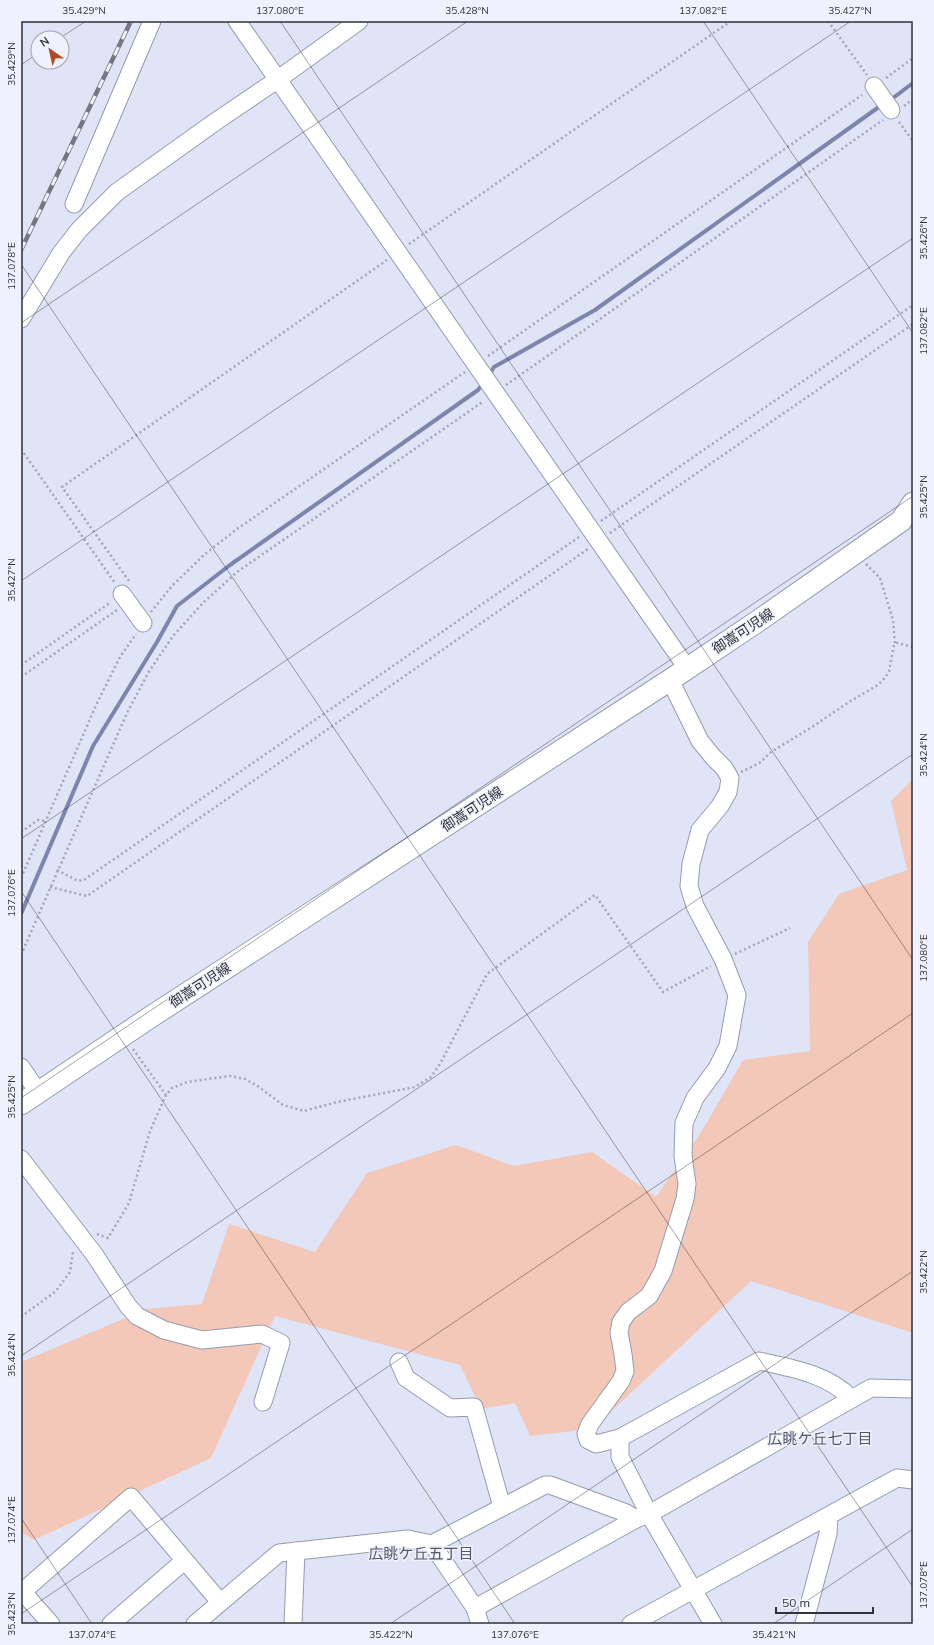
<svg xmlns="http://www.w3.org/2000/svg" width="934" height="1645" font-family="Mulish,'Noto Sans JP',sans-serif">
<style>
.green{fill:#f3c8b9}
.lines{fill:none;stroke-linecap:round;stroke-linejoin:round}
.stream{stroke:#7c85ac;stroke-width:4}
.minor-casing{stroke:#979bad;stroke-width:19}
.major-casing{stroke:#979bad;stroke-width:23}
.path{stroke:#a1a5b3;stroke-width:2.5;stroke-dasharray:2 3;stroke-linecap:butt}
.minor{stroke:#fff;stroke-width:17}
.major{stroke:#fff;stroke-width:21}
.rail-casing{stroke:#747682;stroke-width:4.5}
.rail{stroke:#eff2fd;stroke-width:3;stroke-dasharray:9;stroke-linecap:butt}
.ticks{fill:none;stroke:#303239;stroke-width:1;stroke-opacity:0.45}
.labels{text-anchor:middle;stroke-width:3;stroke-linejoin:round;paint-order:stroke}
.street-label{font-size:14px;fill:#303239;stroke:#eff2fd}
.neighbourhood-label{font-size:15px;fill:#535766;stroke:#eff2fd}
.neatline{fill:none;stroke:#303239;stroke-width:1.5}
.ticks-label{font-size:10px;text-anchor:middle;fill:#303239}
</style>
<rect width="100%" height="100%" fill="#e0e4f7"/>
<polygon class="green" points="913,779 913,1333 751,1281 592,1429 530,1436 515,1403 481,1409 460,1365 275,1316 211,1458 34,1540 21,1532 21,1362 147,1309 202,1304 229,1224 315,1252 367,1173 456,1145 514,1166 592,1152 656,1197 700,1134 743,1060 810,1051 808,942 839,894 907,870 891,801"/>
<g class="lines">
<g class="stream">
<polyline points="889,101 913,83"/>
<polyline points="489,375 494,367 595,310 883,104"/>
<polyline points="21,914 93,746 157,642 177,606 230,565 478,390 484,382"/>
</g>
<defs>
<g id="minor">
<polyline points="237,21 687,668"/>
<polyline points="874,86 891,110"/>
<polyline points="74,204 152,21"/>
<polyline points="21,319 61,253 79,230 117,192 215,122 277,80 359,21"/>
<polyline points="122,594 143,623"/>
<path d="M670,680L700,741L713,757L724,768L730,778L728,792L720,806L700,830L691,864L689,886L695,906L723,959L737,995L728,1046L717,1068L695,1098L684,1123L683,1156L687,1184L685,1199L663,1271L649,1296L628,1312L621,1322L619,1333L623,1354L625,1371L621,1381L590,1424L586,1434L588,1440L596,1444L620,1438L759,1361C792,1368 828,1374 852,1399"/>
<polyline points="21,1067 38,1092"/>
<polyline points="21,1159 94,1254 128,1306 137,1316 164,1330 202,1340 262,1334 281,1343 263,1402"/>
<polyline points="399,1362 406,1378 450,1408 474,1407 502,1507"/>
<polyline points="620,1438 620,1457 649,1514 713,1624"/>
<polyline points="432,1544 475,1608 480,1624"/>
<polyline points="21,1590 51,1624"/>
<polyline points="21,1593 131,1497 220,1602"/>
<polyline points="475,1608 636,1519 649,1514 871,1388 913,1389"/>
<polyline points="111,1624 184,1561"/>
<polyline points="195,1624 279,1553 408,1539 432,1544 545,1485 550,1485 626,1513 636,1519"/>
<polyline points="293,1624 296,1551"/>
<polyline points="631,1624 897,1478 913,1480"/>
<polyline points="804,1624 828,1534 829,1516"/>
</g>
<polyline id="major" points="21,1104 149,1018 670,680 761,619 901,521 913,503"/>
</defs>
<use href="#minor" class="minor-casing"/>
<use href="#major" class="major-casing"/>
<g class="path">
<polyline points="828,21 867,75"/>
<polyline points="886,78 913,58"/>
<polyline points="904,106 913,99"/>
<polyline points="899,122 913,141"/>
<polyline points="409,244 731,21"/>
<polyline points="488,356 862,95"/>
<polyline points="506,385 883,120"/>
<polyline points="21,449 115,583"/>
<polyline points="601,521 913,305"/>
<polyline points="610,533 913,324"/>
<polyline points="866,564 880,578 893,620 895,644"/>
<polyline points="129,581 62,487 387,260"/>
<polyline points="151,612 172,586 205,554 237,529 465,372"/>
<polyline points="21,665 111,602"/>
<polyline points="21,677 117,610"/>
<polyline points="741,772 761,762 771,752 812,727 849,702 878,685 885,678 889,671 894,645 897,643 913,647"/>
<polyline points="21,832 38,820 45,821"/>
<polyline points="57,870 78,881 84,880 579,537"/>
<polyline points="21,878 97,703 120,657 136,634"/>
<polyline points="50,887 87,896 588,549"/>
<polyline points="735,954 790,928"/>
<polyline points="21,955 127,713 148,673 173,636 203,603 237,572 484,401"/>
<polyline points="133,1049 166,1095"/>
<polyline points="97,1234 108,1238 129,1203 150,1131 166,1095 172,1088 187,1082 230,1076 245,1079 259,1087 283,1105 304,1111 337,1102 415,1087 431,1077 440,1064 487,974 595,895 663,992 711,966"/>
<polyline points="21,1317 56,1291 70,1272 73,1252"/>
</g>
<use href="#minor" class="minor"/>
<use href="#major" class="major"/>
<defs>
<polyline id="rail" points="21,250 131,21"/>
</defs>
<use href="#rail" class="rail-casing"/>
<use href="#rail" class="rail"/>
</g>
<path class="ticks" d="M280,21L913,960M703,21L913,333M60,38L86,21M21,65L38,53M21,264L913,1587M21,323L468,21M21,581L851,21M21,839L913,238M21,891L515,1624M21,1098L913,496M21,1356L913,754M21,1518L92,1624M21,1614L913,1013M390,1624L913,1271M773,1624L913,1529"/>
<g class="labels">
<g class="street-label">
<text transform="translate(743 631) rotate(-33)" y="5">御嵩可児線</text>
<text transform="translate(472 809) rotate(-33)" y="5">御嵩可児線</text>
<text transform="translate(200 985) rotate(-33)" y="5">御嵩可児線</text>
</g>
<g class="neighbourhood-label">
<text x="820" y="1444">広眺ケ丘七丁目</text>
<text x="421" y="1559">広眺ケ丘五丁目</text>
</g>
</g>
<rect width="934" height="1645" fill="none" stroke="#eff2fd" stroke-width="44"/>
<g transform="translate(50 50) rotate(326)"><circle r="19" fill="#eff2fd" stroke="#a3a5af"/>
<path d="M0-3L7 15L0 10L-7 15Z" fill="#af4920"/>
<text y="-6" font-size="11" font-weight="bold" text-anchor="middle" fill="#303239">N</text>
</g>
<path d="M776 1607v6h97v-6" fill="none" stroke="#303239" stroke-width="2"/>
<text x="782" y="1607" font-size="12" fill="#303239" stroke="#eff2fd" stroke-width="3" paint-order="stroke">50 m</text>
<rect x="22" y="22" width="890" height="1601" class="neatline"/>
<g class="ticks-label">
<text x="84" y="14">35.429°N</text>
<text x="280" y="14">137.080°E</text>
<text x="467" y="14">35.428°N</text>
<text x="703" y="14">137.082°E</text>
<text x="850" y="14">35.427°N</text>
<text transform="translate(11 64) rotate(-90)" y="4">35.429°N</text>
<text transform="translate(923 238) rotate(-90)" y="4">35.426°N</text>
<text transform="translate(11 266) rotate(-90)" y="4">137.078°E</text>
<text transform="translate(923 331) rotate(-90)" y="4">137.082°E</text>
<text transform="translate(923 497) rotate(-90)" y="4">35.425°N</text>
<text transform="translate(11 580) rotate(-90)" y="4">35.427°N</text>
<text transform="translate(923 755) rotate(-90)" y="4">35.424°N</text>
<text transform="translate(11 893) rotate(-90)" y="4">137.076°E</text>
<text transform="translate(923 958) rotate(-90)" y="4">137.080°E</text>
<text transform="translate(11 1097) rotate(-90)" y="4">35.425°N</text>
<text transform="translate(923 1272) rotate(-90)" y="4">35.422°N</text>
<text transform="translate(11 1355) rotate(-90)" y="4">35.424°N</text>
<text transform="translate(11 1520) rotate(-90)" y="4">137.074°E</text>
<text transform="translate(923 1585) rotate(-90)" y="4">137.078°E</text>
<text transform="translate(11 1614) rotate(-90)" y="4">35.423°N</text>
<text x="92" y="1638">137.074°E</text>
<text x="391" y="1638">35.422°N</text>
<text x="515" y="1638">137.076°E</text>
<text x="774" y="1638">35.421°N</text>
</g>
</svg>
